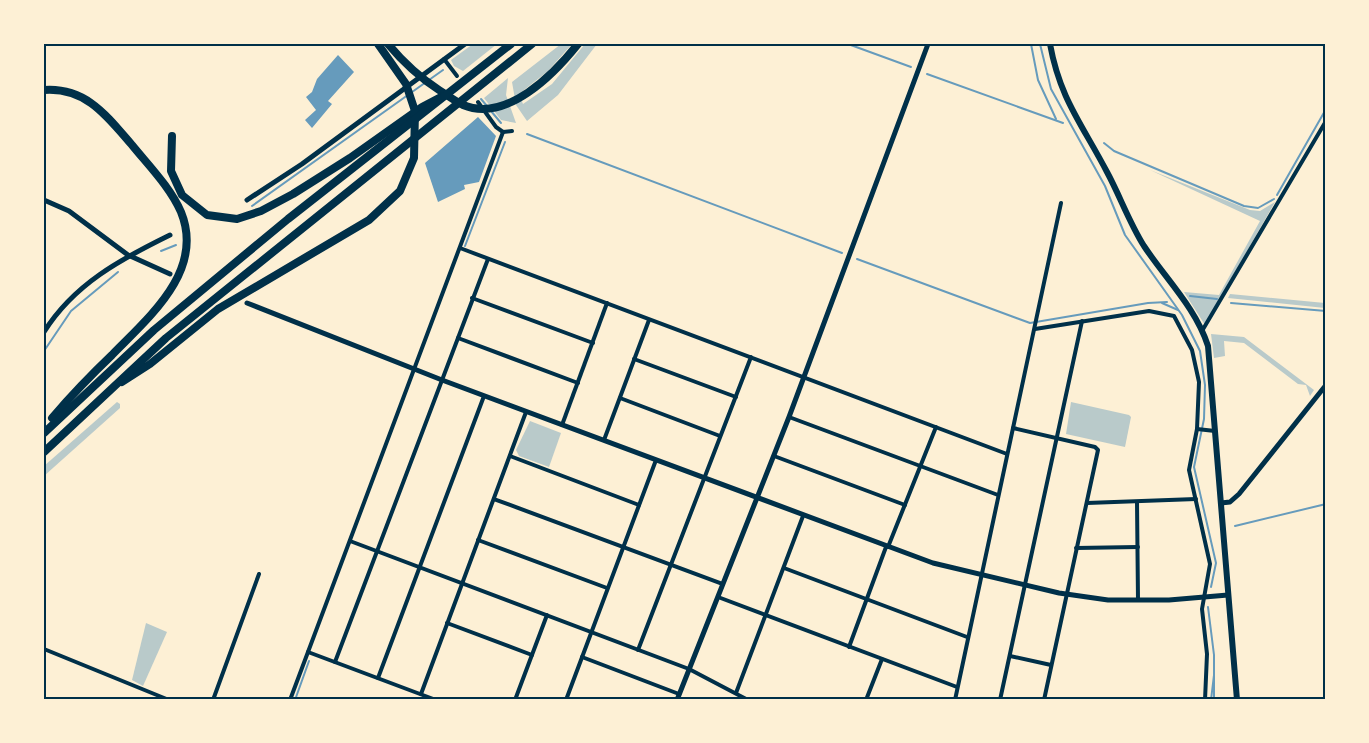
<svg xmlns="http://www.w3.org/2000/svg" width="1369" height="743" font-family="'Varela Round',sans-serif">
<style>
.green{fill:#b9caca}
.water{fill:#669bbc}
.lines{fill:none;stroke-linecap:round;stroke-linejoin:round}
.stream{stroke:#669bbc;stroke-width:2}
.minor{stroke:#003049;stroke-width:4}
.tertiary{stroke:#003049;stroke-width:5}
.primary{stroke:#003049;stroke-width:6}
.motorway{stroke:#003049;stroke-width:8}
.neatline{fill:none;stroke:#003049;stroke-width:2}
</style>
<rect width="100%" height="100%" fill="#fdf0d5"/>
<g class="green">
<polygon points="473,44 497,44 463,71 454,66 451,60"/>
<polygon points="561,44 572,44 548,71 519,94 523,104 552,84 585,44 597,44 558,95 527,121 516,105 512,82"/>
<polygon points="508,78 506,95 516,123 501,120 484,98"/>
<polygon points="1150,170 1250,210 1260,211 1275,202 1205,325 1184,292 1219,295 1260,221"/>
<polygon points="1230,294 1325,303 1325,308 1228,298"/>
<polygon points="1211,334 1244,337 1314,390 1310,396 1306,385 1298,384 1244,343 1224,341 1225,356 1214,358"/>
<polygon points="117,402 120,404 120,408 44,476 44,466"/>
<polygon points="1071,402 1129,415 1131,417 1125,447 1066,434"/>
<polygon points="530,421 561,433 549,467 519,456 516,450"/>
<polygon points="146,623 167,632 143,686 132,680"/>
</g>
<g class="water">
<polygon points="338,55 354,72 328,101 332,104 312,128 305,120 316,110 306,97 312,92 317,79"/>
<polygon points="478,117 496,136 479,182 464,185 465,189 438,202 425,163"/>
</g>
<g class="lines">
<g class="stream">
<polyline points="848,44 911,67"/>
<polyline points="1031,44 1038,80 1056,119"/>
<polyline points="1040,44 1051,89 1105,186 1125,235 1182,315 1200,351 1205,385 1204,419 1194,467 1216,563 1211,587"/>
<polyline points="927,74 1063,123"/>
<polyline points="481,99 487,106"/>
<polyline points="491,111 501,123"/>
<polyline points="527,134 842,253"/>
<polyline points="1104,143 1114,151 1244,206 1258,208 1274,199"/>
<polyline points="1277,195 1326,109"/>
<polyline points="252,206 443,70"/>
<polyline points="465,246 505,142"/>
<polyline points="161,251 176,245"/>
<polyline points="857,259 1030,323 1148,303 1167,302"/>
<polyline points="1190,296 1217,299"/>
<polyline points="1162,303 1178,310"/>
<polyline points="1231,303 1326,311"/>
<polyline points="44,351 71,311 118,272"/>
<polyline points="1235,526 1326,504"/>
<polyline points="1208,607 1214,655 1214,700"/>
<polyline points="295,700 309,661"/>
<polyline points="1211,700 1214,675"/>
</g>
<g class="minor">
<polyline points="444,59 457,76"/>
<polyline points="478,102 496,127 503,132 512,131"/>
<polyline points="460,248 1007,454"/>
<polyline points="472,298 593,343"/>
<polyline points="1035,329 1149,311 1174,316 1192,350 1199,382 1197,429 1189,470 1210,564 1202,609 1207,654 1205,700"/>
<polyline points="1202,331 1326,121"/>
<polyline points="458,338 578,383"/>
<polyline points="634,359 736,397"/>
<polyline points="620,398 720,436"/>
<polyline points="789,417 998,495"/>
<polyline points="562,425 607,303"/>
<polyline points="1013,428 1095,447 1098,450 1044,700"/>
<polyline points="1197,429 1215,431"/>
<polyline points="604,440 649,320"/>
<polyline points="510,456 639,505"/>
<polyline points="774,456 905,505"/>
<polyline points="494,499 723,584"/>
<polyline points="1137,502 1138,600"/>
<polyline points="1087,503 1196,499"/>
<polyline points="478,540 607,588"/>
<polyline points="350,541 689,669 748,700"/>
<polyline points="888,547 936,427"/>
<polyline points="1076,548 1138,547"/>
<polyline points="784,568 967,637"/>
<polyline points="718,597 957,687"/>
<polyline points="447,623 532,655"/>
<polyline points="849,647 886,547"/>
<polyline points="44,649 169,700"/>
<polyline points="638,650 751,357"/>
<polyline points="308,652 436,700"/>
<polyline points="1010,656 1051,665"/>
<polyline points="582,657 679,694"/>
<polyline points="335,662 488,259"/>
<polyline points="378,678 484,396"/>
<polyline points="736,693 803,516"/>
<polyline points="421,694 526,412"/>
<polyline points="213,700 259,574"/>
<polyline points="290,700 503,132"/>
<polyline points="515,700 547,615"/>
<polyline points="566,700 656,460"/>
<polyline points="866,700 882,659"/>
<polyline points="955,700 1061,203"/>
<polyline points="1000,700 1082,321"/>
</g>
<g class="tertiary">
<polyline points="44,200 69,211 128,255 170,274"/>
<polyline points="247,200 302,164 465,44"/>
<polyline points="247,303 442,380 933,563 1059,593 1108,600 1169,600 1228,595"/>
<path d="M44,332C74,284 121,259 170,235"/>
<polyline points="1221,503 1230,502 1239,494 1326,385"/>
<polyline points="677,700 789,417 928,44"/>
</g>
<path class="primary" d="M1050,44C1060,99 1082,124 1107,172C1120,196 1129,222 1144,246C1165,278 1196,308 1208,346L1237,700"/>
<g class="motorway">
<path d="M388,44C403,62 419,77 439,90C447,95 455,101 463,105C507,123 554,74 578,44"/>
<path d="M44,90C86,87 107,116 132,145C149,166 170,187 181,212C205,271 149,317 112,355C91,375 71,396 52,418"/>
<polyline points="172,136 171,171 182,195 207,215 237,219 261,211 293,194 350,158 422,107 441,97"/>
<polyline points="122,382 150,364 218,309 369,220 400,191 414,158 415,111 406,84 378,44"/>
<polyline points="44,433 154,330 288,219 511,44"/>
<polyline points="44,452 166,338 532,44"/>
</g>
</g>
<rect width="1369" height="743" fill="none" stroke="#fdf0d5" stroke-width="90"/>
<rect x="45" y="45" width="1279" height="653" class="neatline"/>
</svg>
